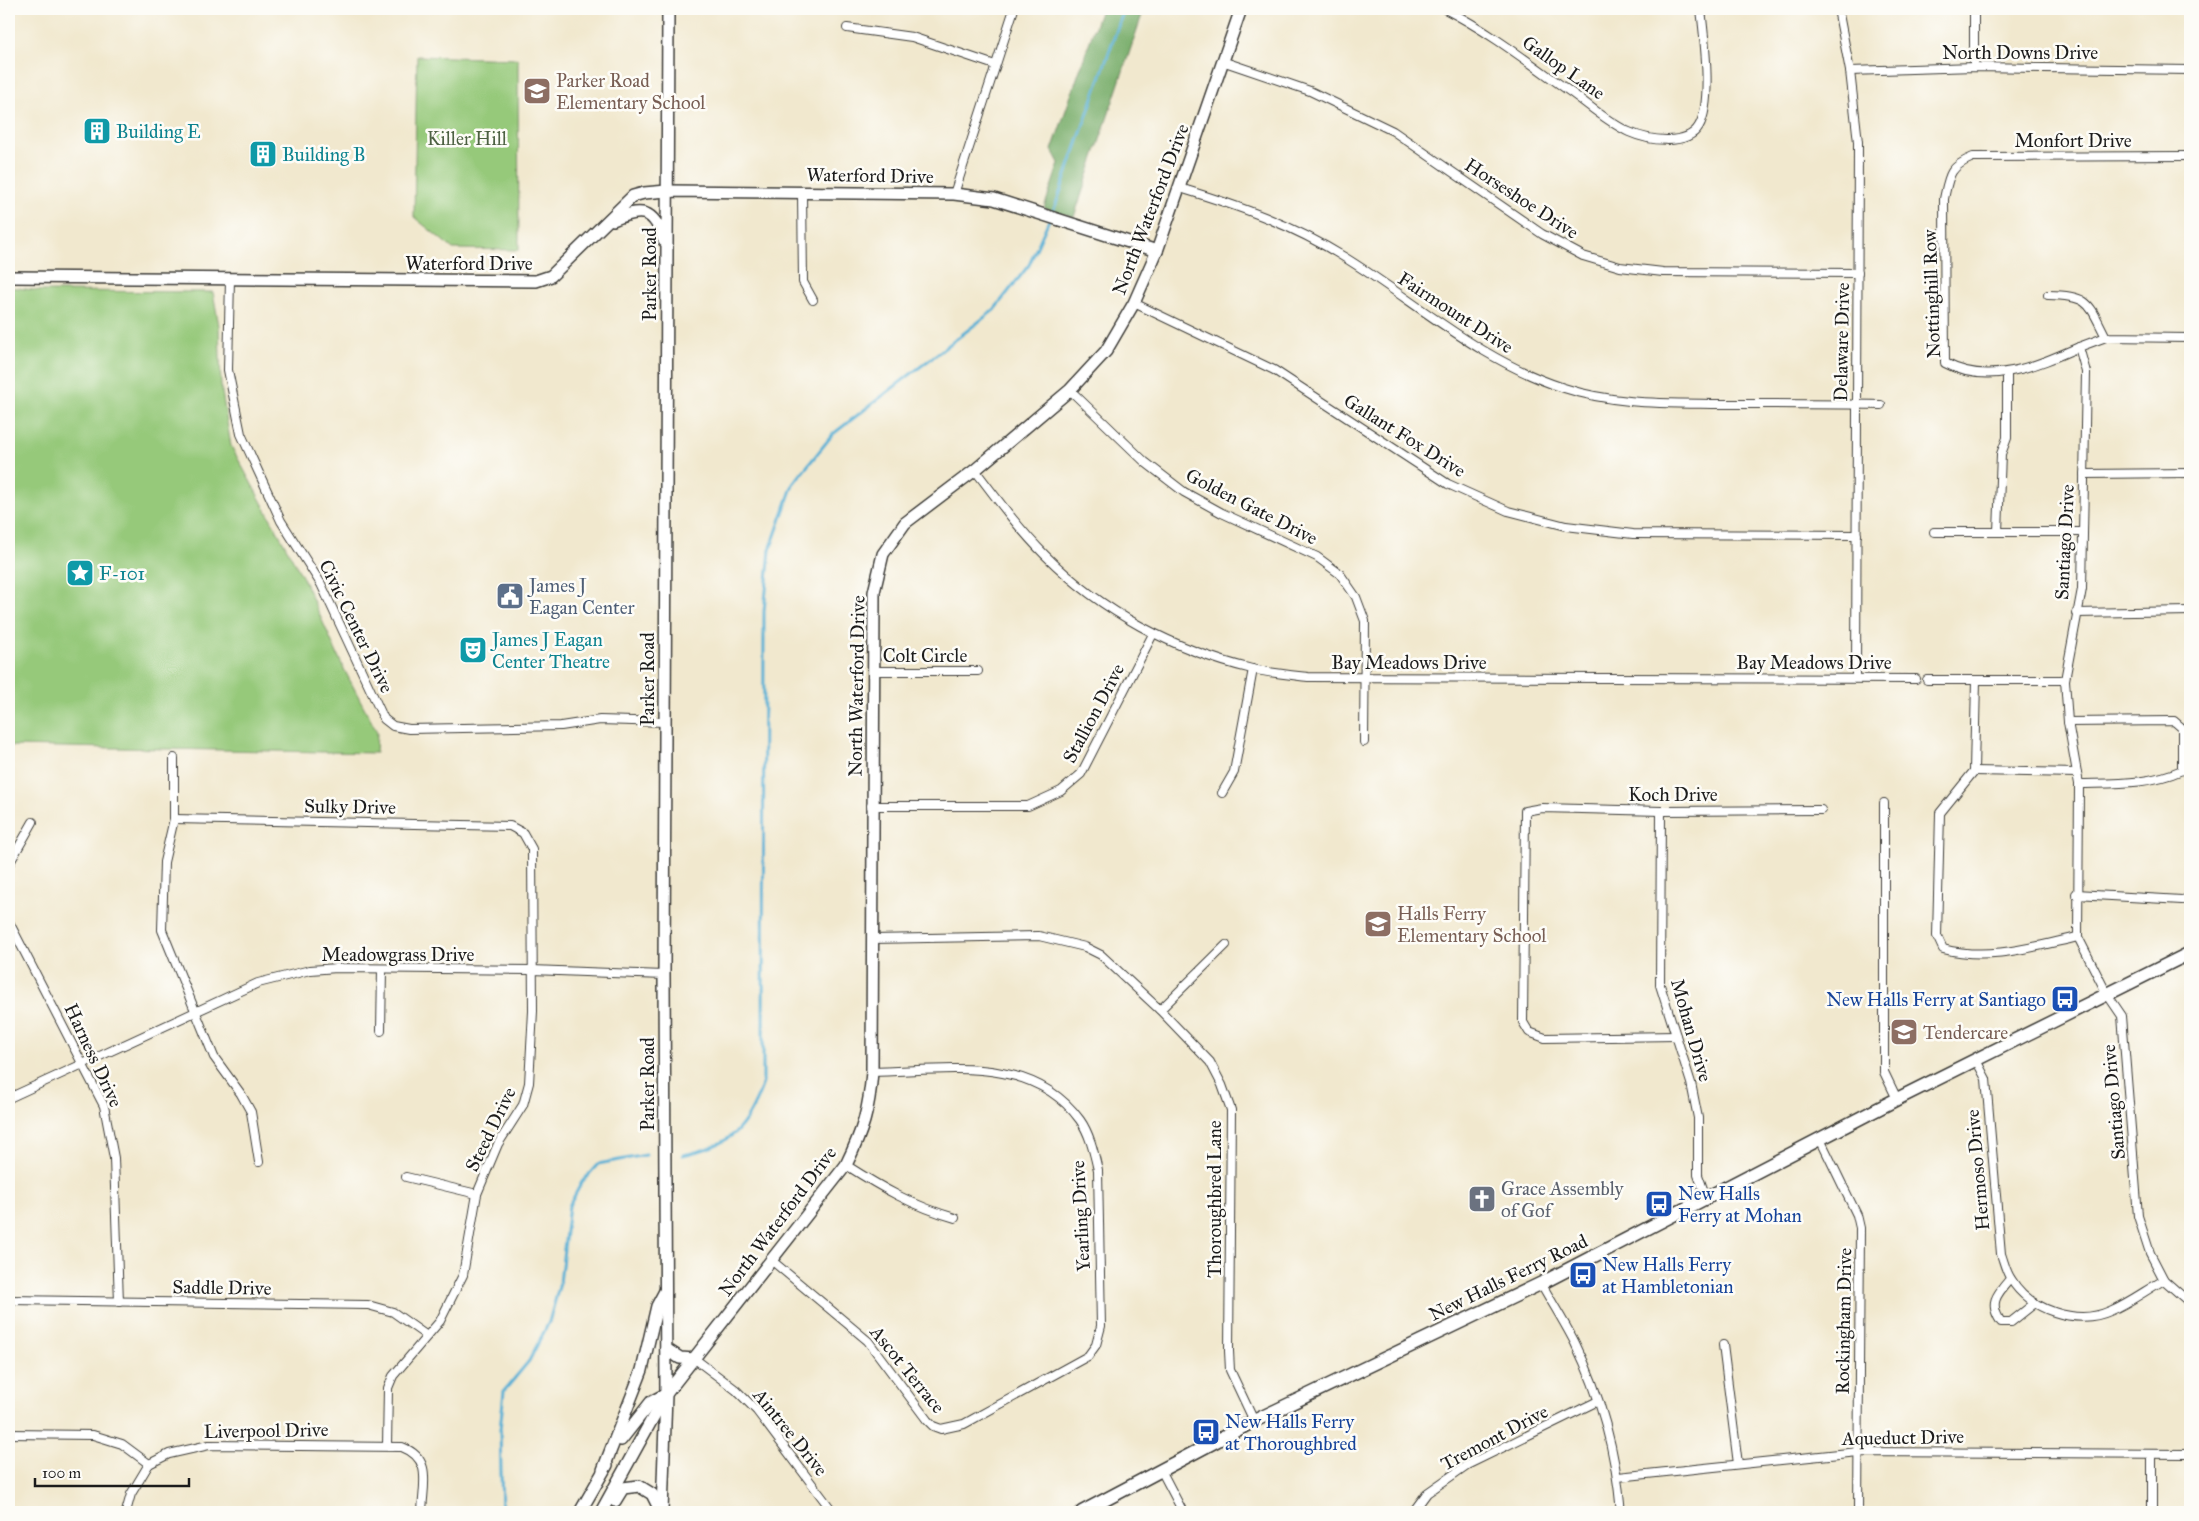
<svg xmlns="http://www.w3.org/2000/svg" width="2199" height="1521" font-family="'IM FELL Great Primer',serif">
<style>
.green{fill:#96c97a;stroke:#59724b}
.forest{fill:#78ad6a;stroke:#4a6443}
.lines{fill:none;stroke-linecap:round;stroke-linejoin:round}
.stream{stroke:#58b0d5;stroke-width:3}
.street-casing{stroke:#3c3b37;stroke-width:10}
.secondary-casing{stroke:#3c3b37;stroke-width:14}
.primary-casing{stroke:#3c3b37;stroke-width:15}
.street{stroke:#fff;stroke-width:8}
.secondary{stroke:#fff;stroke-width:11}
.primary{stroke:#fff;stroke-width:12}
.labels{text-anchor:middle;stroke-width:5;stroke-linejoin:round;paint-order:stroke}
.street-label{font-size:19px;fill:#1c1c1c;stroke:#fdfcf7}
.education-label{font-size:19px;fill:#785e54;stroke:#fdfcf7;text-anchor:start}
.culture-label{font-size:19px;fill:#0d838f;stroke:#fdfcf7;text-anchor:start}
.park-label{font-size:19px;fill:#4d6142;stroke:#fdfcf7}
.service-label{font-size:19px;fill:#4e5e75;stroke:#fdfcf7;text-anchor:start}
.transit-label{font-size:19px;fill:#164399;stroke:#fdfcf7;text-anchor:start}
.worship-label{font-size:19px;fill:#5b616d;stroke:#fdfcf7;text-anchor:start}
</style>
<rect width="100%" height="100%" fill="#fdfcf7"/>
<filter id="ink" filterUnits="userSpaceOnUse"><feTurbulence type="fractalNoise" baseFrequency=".02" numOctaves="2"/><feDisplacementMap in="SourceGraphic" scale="10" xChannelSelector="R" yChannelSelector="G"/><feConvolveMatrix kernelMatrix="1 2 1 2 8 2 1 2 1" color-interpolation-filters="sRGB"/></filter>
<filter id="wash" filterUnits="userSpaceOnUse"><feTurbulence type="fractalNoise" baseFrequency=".0096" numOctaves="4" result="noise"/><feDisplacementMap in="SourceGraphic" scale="20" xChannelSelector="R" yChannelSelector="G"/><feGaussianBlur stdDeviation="1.12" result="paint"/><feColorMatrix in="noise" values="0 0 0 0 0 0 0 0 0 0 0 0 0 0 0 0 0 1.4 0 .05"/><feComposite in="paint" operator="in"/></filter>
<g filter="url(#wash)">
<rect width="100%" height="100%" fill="#f1e8ce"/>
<g class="green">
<polygon points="417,56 518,59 519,250 453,249 414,217"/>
<polygon points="9,287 42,291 213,292 219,326 221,386 231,446 303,578 344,669 377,732 376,753 9,746"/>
</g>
<polygon class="forest" points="1101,9 1144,9 1074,217 1044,208 1059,163 1052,150"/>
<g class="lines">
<g class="stream">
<path d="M683,1155C732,1145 747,1129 763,1083L764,611L770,550L793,484L833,434L994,310L1029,265L1056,204L1124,9"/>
<polyline points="502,1512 500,1430 504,1391 529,1361 549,1322 560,1283 569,1206 582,1182 598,1164 646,1155"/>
</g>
</g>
</g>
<g filter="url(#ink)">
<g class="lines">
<defs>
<g id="street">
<path d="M1445,9C1490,32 1531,64 1572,93C1590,106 1609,123 1629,132C1647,140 1687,147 1699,126C1713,102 1704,37 1701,9"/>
<polyline points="1838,9 1850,71 1858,142 1856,678"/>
<polyline points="847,28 912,37 995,65"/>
<polyline points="1222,61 1310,91 1393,131 1542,234 1583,256 1620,267 1663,272 1858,273"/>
<polyline points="1974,67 1974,9"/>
<polyline points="1850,71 1974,67 2190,70"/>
<path d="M1180,188C1239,206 1291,224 1344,257C1417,302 1480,361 1564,388C1615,405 1669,403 1722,404C1775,404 1828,404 1881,405"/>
<polyline points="802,192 803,282 813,300"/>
<polyline points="954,194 1014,9"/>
<polyline points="230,279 228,370 241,434 281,521 321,584 384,719 393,726 409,729 561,726 600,720 665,722"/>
<path d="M2048,295C2090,296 2088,302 2106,337L2190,338"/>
<polyline points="1134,303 1274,370 1448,484 1508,511 1566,526 1633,534 1857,535"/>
<polyline points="2106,337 2079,347 2086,372 2082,589 2065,680 2068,722 2079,784 2078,937 2107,994 2122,1016 2138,1216 2150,1253 2164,1280 2190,1303"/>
<path d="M2079,347C2038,365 1989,387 1945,363L1944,199C1949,175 1949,167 1973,157L2190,156"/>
<polyline points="1070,390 1145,462 1184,492 1222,513 1317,557 1340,574 1356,597 1365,621 1364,742"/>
<path d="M975,470C997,499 1019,529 1045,555C1102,612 1174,650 1252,669C1270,673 1290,675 1308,677L1916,679"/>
<polyline points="2084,474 2190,473"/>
<polyline points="1934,532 2083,532"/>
<polyline points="1998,532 2001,454 2007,438 2007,374"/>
<polyline points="2076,613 2190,611"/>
<polyline points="873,671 978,671"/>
<polyline points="1927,680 2065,680"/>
<path d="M1976,680L1974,771L1940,813L1937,936L1943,949C1989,961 2032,947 2078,937"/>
<polyline points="2068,722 2174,721 2182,728 2182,770 2190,772"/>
<polyline points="174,758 174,819 164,862 162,930 214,1057 241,1094 251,1112 259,1162"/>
<polyline points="1974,771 2077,773"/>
<path d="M2079,784C2114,783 2149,785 2182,770"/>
<polyline points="1222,793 1234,772 1253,669"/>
<polyline points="1884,803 1884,1072 1897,1099"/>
<polyline points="871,806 1028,806 1061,791 1081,774 1153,634"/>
<polyline points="1661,811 1660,985 1691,1083 1698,1118 1698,1175 1706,1197"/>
<polyline points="174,819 510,826 523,833 532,849 533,1011 529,1083 523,1105 498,1144 477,1194 463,1275 440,1321 393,1376 388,1388 387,1446"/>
<polyline points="9,864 33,822"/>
<polyline points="2076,894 2182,900 2190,898"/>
<polyline points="9,922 104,1106 114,1158 119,1302"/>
<polyline points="872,939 1039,936 1085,947 1101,955 1160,1010 1210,1062 1222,1085 1231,1110 1229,1351 1230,1370 1254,1421"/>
<polyline points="1160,1010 1226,945"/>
<polyline points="381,1031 382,969"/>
<polyline points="1676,1036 1545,1038 1529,1032 1523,1022 1525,811 1542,808 1661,811 1821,810"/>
<path d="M1976,1060L1986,1079L2001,1254C2004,1262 2006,1272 2011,1279C2029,1310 2077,1326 2110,1311C2129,1303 2146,1290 2164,1280"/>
<polyline points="9,1098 258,983 310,970 337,968 532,970 664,975"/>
<polyline points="1820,1139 1857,1215 1860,1228 1858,1512"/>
<path d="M846,1165C882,1188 913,1206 955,1218"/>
<polyline points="406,1177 477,1194"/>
<path d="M770,1259L868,1341L927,1420L933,1426L941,1429L964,1424L1088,1356L1096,1345L1101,1326L1098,1170C1094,1153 1090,1134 1080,1120C1032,1053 944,1071 872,1072"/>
<path d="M2010,1279C1997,1294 1988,1303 2001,1322H2011L2035,1303"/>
<path d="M1541,1283C1552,1303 1565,1323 1575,1343C1601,1396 1616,1454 1621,1512"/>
<polyline points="9,1300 368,1305 393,1312 427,1336"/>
<polyline points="1723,1345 1738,1464"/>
<polyline points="695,1359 736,1390 757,1411 833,1512"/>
<polyline points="9,1434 93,1435 122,1444 149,1464"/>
<path d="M149,1464L169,1454L209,1445L402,1447C433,1459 423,1484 422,1512"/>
<polyline points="1161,1470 1183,1512"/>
<polyline points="1618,1477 1858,1452 2190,1454"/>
<polyline points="126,1512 131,1494 149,1464"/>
<polyline points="1413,1512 1427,1493 1467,1465 1598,1401"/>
<polyline points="2152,1512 2152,1454"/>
</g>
<g id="secondary">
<path d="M613,220C641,208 654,208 664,241"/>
<polyline points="9,277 536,281 551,276 633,196 644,193 667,191 954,194 994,199 1157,251"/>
<polyline points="666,1349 680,1358 695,1359"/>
<polyline points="621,1440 651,1402 666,1394"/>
<polyline points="603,1470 642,1370 657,1306 665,1291"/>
<polyline points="615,1501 623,1488 639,1486 652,1494 661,1512"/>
<polyline points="580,1512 607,1465"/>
<path d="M601,1512L666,1394L846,1165C863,1130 869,1111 872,1072L874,592L883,554L905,523L975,470L1070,390L1106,351L1134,303L1157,251L1241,9"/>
<polyline points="662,1512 666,1394 664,975 668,9"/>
</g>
<polyline id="primary" points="1082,1512 1254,1421 1542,1283 1897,1099 2190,953"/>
</defs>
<use href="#street" class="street-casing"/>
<use href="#secondary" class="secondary-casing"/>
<use href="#primary" class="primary-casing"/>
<use href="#street" class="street"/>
<use href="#secondary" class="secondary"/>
<use href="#primary" class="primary"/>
</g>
</g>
<defs>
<symbol id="school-square" viewBox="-11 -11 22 22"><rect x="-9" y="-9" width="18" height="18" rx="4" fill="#8d6e63" stroke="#fdfcf7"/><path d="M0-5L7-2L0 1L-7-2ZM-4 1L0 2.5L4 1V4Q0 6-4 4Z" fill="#fff"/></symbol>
<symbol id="building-square" viewBox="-11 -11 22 22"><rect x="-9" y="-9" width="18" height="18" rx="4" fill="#0f9aa8" stroke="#fdfcf7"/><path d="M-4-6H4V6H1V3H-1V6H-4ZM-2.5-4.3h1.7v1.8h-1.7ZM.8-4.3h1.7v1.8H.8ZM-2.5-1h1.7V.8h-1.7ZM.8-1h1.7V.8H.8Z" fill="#fff"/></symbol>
<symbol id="sight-square" viewBox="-11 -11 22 22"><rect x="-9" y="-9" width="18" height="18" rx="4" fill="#0f9aa8" stroke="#fdfcf7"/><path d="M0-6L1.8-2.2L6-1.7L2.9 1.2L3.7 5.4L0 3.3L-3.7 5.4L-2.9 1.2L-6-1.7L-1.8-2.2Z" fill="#fff"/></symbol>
<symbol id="civic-square" viewBox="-11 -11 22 22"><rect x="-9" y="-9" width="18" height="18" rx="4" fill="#5c6f8a" stroke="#fdfcf7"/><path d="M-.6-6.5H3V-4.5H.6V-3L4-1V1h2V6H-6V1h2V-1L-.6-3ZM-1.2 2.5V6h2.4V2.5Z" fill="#fff"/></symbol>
<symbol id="theatre-square" viewBox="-11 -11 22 22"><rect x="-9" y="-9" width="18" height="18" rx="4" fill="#0f9aa8" stroke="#fdfcf7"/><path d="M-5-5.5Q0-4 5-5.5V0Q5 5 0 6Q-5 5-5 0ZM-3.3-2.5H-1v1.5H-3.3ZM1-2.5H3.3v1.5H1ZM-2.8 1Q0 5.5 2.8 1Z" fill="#fff"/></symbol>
<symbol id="bus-square" viewBox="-11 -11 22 22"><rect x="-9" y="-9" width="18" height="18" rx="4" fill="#1a4fb4" stroke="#fdfcf7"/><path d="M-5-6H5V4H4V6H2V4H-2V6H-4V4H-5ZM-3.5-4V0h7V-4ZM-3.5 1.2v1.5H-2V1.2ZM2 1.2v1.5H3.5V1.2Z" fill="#fff"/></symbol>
<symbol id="church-square" viewBox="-11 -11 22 22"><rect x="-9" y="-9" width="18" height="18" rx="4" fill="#6b7280" stroke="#fdfcf7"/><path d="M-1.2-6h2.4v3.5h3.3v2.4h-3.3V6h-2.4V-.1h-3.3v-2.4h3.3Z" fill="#fff"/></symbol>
</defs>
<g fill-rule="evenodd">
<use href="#school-square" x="521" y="75" width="32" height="32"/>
<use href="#building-square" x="81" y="115" width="32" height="32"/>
<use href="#building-square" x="247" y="138" width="32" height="32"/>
<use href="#sight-square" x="64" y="557" width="32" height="32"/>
<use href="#civic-square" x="494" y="580" width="32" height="32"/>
<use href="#theatre-square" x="457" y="634" width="32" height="32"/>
<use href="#school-square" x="1362" y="908" width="32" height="32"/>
<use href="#bus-square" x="2049" y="983" width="32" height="32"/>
<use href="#school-square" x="1888" y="1016" width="32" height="32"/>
<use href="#church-square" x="1466" y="1183" width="32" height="32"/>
<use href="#bus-square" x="1643" y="1188" width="32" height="32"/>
<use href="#bus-square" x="1567" y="1259" width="32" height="32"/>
<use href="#bus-square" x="1190" y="1416" width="32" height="32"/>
</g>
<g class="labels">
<g class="street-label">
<text x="2020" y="59">North Downs Drive</text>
<text transform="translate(1564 67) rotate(35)" y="7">Gallop Lane</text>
<text x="2073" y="147">Monfort Drive</text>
<text transform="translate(870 175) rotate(1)" y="7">Waterford Drive</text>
<text transform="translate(1522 198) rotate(33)" y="7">Horseshoe Drive</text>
<text transform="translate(1150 209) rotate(-69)" y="7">North Waterford Drive</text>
<text x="469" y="270">Waterford Drive</text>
<text transform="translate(649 274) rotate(-90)" y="7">Parker Road</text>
<text transform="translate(1931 294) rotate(-92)" y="7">Nottinghill Row</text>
<text transform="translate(1456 312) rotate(33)" y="7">Fairmount Drive</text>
<text transform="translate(1841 342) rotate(-89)" y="7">Delaware Drive</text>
<text transform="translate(1405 435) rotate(32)" y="7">Gallant Fox Drive</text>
<text transform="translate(1252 506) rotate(27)" y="7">Golden Gate Drive</text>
<text transform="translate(2064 542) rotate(-87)" y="7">Santiago Drive</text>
<text transform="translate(357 626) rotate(64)" y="7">Civic Center Drive</text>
<text x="925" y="662">Colt Circle</text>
<text x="1409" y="669">Bay Meadows Drive</text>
<text x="1814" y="669">Bay Meadows Drive</text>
<text transform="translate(647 679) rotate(-90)" y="7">Parker Road</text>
<text transform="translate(856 686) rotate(-89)" y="7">North Waterford Drive</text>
<text transform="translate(1093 713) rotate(-62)" y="7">Stallion Drive</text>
<text x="1673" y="801">Koch Drive</text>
<text transform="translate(350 806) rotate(1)" y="7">Sulky Drive</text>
<text x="398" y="961">Meadowgrass Drive</text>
<text transform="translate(1692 1030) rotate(74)" y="7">Mohan Drive</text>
<text transform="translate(94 1055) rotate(65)" y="7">Harness Drive</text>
<text transform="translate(647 1084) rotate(-90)" y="7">Parker Road</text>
<text transform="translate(2113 1102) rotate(-95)" y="7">Santiago Drive</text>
<text transform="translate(490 1129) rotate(-64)" y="7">Steed Drive</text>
<text transform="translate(1977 1170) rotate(-95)" y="7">Hermoso Drive</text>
<text transform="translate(1214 1199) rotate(-90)" y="7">Thoroughbred Lane</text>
<text transform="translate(1080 1216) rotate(-93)" y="7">Yearling Drive</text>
<text transform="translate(777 1221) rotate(-53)" y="7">North Waterford Drive</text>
<text transform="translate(1508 1277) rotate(-26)" y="7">New Halls Ferry Road</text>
<text transform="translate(222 1287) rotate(1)" y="7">Saddle Drive</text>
<text transform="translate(1843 1321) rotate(-89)" y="7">Rockingham Drive</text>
<text transform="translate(908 1369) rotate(51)" y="7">Ascot Terrace</text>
<text transform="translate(266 1430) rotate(-1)" y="7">Liverpool Drive</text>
<text transform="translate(791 1432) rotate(51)" y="7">Aintree Drive</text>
<text transform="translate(1494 1437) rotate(-28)" y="7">Tremont Drive</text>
<text transform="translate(1903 1437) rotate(-1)" y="7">Aqueduct Drive</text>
</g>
<g class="education-label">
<text x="556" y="87">Parker Road<tspan x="556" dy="22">Elementary School</tspan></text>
<text x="1397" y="920">Halls Ferry<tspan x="1397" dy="22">Elementary School</tspan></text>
<text x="1923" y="1039">Tendercare</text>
</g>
<g class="culture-label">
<text x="116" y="138">Building E</text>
<text x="282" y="161">Building B</text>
<text x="99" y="580">F-101</text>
<text x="492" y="646">James J Eagan<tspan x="492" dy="22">Center Theatre</tspan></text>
</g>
<g class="park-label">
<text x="467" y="145">Killer Hill</text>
</g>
<g class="service-label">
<text x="529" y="592">James J<tspan x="529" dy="22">Eagan Center</tspan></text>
</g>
<g class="transit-label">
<text x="2046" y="1006" text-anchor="end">New Halls Ferry at Santiago</text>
<text x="1678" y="1200">New Halls<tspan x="1678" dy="22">Ferry at Mohan</tspan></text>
<text x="1602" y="1271">New Halls Ferry<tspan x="1602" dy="22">at Hambletonian</tspan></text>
<text x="1225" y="1428">New Halls Ferry<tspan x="1225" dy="22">at Thoroughbred</tspan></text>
</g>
<g class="worship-label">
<text x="1501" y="1195">Grace Assembly<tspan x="1501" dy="22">of Gof</tspan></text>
</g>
</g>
<rect width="2199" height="1521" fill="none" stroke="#fdfcf7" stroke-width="30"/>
<path d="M35 1478v8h154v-8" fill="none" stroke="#1c1c1c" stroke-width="2.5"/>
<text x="42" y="1478" font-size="15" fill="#1c1c1c" stroke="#fdfcf7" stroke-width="4" paint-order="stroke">100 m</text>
</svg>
